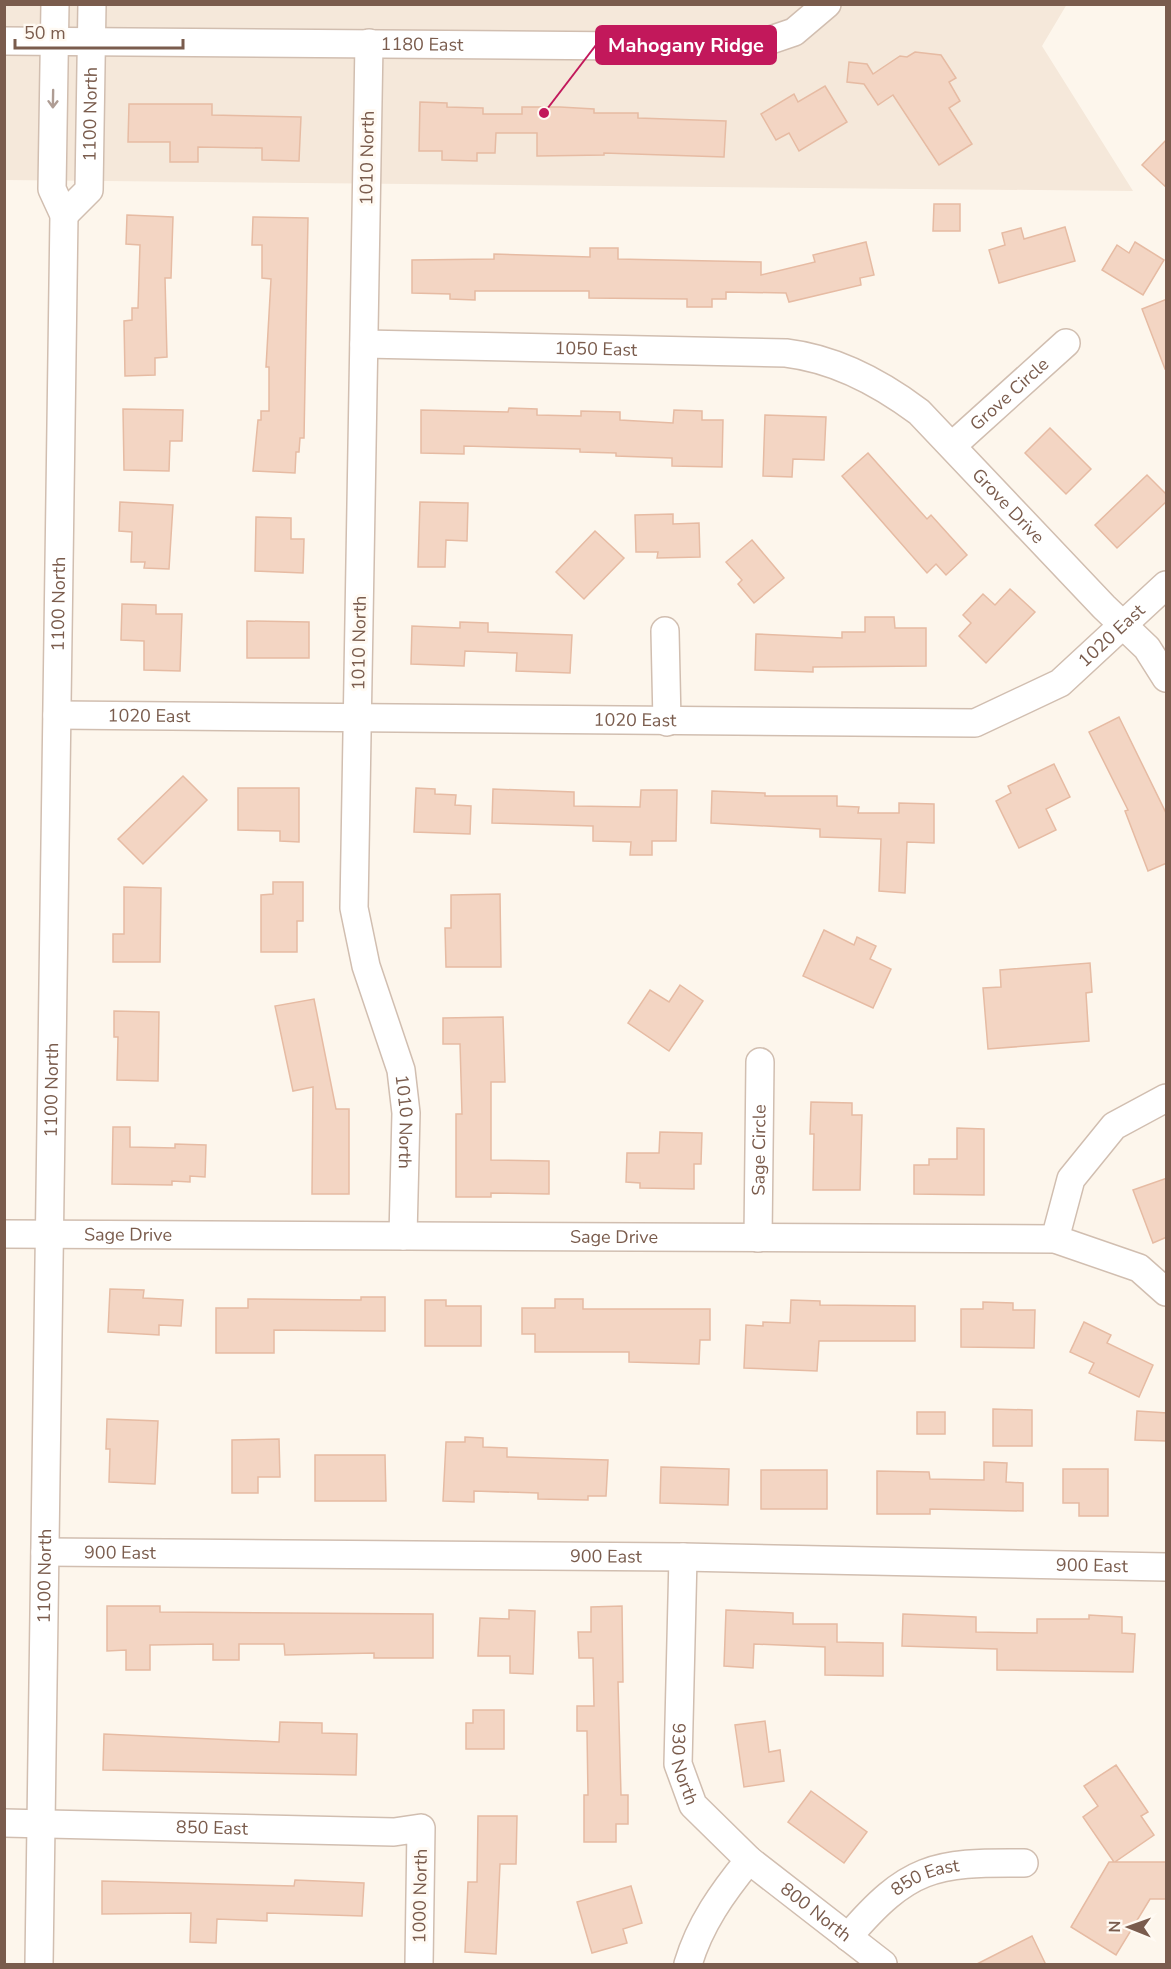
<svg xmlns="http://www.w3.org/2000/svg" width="1171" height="1969" font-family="'Nunito Sans',sans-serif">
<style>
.residential{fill:#f5e8da}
.building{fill:#f3d5c3;stroke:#e6bba3;stroke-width:1.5}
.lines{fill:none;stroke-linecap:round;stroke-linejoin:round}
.minor-casing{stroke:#d1beb0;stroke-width:30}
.minor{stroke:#fff;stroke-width:27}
.oneway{stroke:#af9d94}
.labels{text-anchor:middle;stroke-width:6;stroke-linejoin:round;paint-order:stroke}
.street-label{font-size:18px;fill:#7a5c4d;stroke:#fffaf3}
.leader{fill:none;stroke:#c2185b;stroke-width:2}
.callout-dot{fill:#c2185b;stroke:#fffaf3;stroke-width:2}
.callout{fill:#c2185b;stroke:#c2185b;stroke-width:2}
.callout-label{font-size:20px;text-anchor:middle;font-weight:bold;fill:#fff}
</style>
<rect width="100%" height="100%" fill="#fdf6ec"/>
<polygon class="residential" points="1067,4 1042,46 1133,191 5,180 5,5"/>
<g class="building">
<polygon points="915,52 941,55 956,78 949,82 960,101 949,108 972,144 939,165 893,95 878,105 864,84 847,82 849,62 867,64 873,74 900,56 907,57"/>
<polygon points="825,86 847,122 799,151 789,133 776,140 761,114 794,94 798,102"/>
<polygon points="420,102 447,103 447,107 483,108 483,114 522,114 522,107 560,107 594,109 594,113 638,113 638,118 726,121 724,157 604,153 604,155 537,156 537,133 496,133 495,153 477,153 477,161 442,160 442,151 419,151"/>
<polygon points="129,104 212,104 212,115 301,117 299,161 262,160 262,148 198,147 198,162 170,162 170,142 128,142"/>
<polygon points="1167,139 1167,188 1142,165"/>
<polygon points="934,204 960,204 960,231 933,231"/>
<polygon points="127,215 173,217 171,278 165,278 167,357 155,358 155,375 125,376 124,321 132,320 132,308 138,308 140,245 126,244"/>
<polygon points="253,217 308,218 304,438 300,438 299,452 296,452 295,473 253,471 258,420 261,420 261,411 269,411 269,367 266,367 271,279 262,278 262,245 252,245"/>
<polygon points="1065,227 1075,261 999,283 989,250 1005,245 1002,233 1021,228 1024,239"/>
<polygon points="866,242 874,275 860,278 861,285 789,302 786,293 726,292 726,299 712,299 712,307 687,307 687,299 589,298 589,291 475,291 475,300 450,299 450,294 412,293 412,260 494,259 494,254 590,257 590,248 618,248 618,259 761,262 761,275 815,262 813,255"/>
<polygon points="1135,242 1164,260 1143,295 1102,270 1117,245 1129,253"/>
<polygon points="1167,299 1167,368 1165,369 1142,309"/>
<polygon points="509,408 537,409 537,415 581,416 581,411 620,412 620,420 673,423 674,410 702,411 702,420 723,420 722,467 672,466 672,458 616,456 616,453 580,452 580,449 464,446 464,454 421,453 421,410 508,412"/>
<polygon points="123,409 183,410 182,441 170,441 169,471 124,470"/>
<polygon points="765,415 826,417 824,460 793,459 792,477 763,476"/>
<polygon points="1050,428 1091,469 1066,494 1025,453"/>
<polygon points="868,453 927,519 931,515 967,555 946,575 936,564 927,573 842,476"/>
<polygon points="1147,475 1167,495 1167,501 1117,548 1095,525"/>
<polygon points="120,502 173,505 169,569 144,568 145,562 131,562 132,532 119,531"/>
<polygon points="420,502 468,503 467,541 446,540 445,567 418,567"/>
<polygon points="673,514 673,524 699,523 700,557 657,558 658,552 636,552 635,515"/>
<polygon points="256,517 291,518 291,539 304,539 303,573 255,571"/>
<polygon points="595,531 624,558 584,599 556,572"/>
<polygon points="752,540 784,578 754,603 738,584 742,580 726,562"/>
<polygon points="1010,589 1035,612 986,663 959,636 971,623 963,615 983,594 995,605"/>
<polygon points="122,604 156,605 156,614 182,614 180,671 144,670 144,641 121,640"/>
<polygon points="865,617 894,617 895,628 926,628 926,666 813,667 813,672 755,670 756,634 842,638 842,632 865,632"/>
<polygon points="247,621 309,622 309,658 247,658"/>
<polygon points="460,622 488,623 488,632 572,635 570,673 516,671 517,653 465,651 464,666 411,664 412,626 460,628"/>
<polygon points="1119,717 1167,815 1167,863 1148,871 1125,811 1128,810 1089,732"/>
<polygon points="1054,764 1070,797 1046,809 1056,830 1019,848 996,801 1011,793 1008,786"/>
<polygon points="183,776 207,800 143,864 118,839"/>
<polygon points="238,788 299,788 299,842 280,841 280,831 238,830"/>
<polygon points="416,788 435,789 435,794 456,795 455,805 471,806 470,834 414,832"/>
<polygon points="493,789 574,792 574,806 640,807 641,790 677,790 676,841 652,841 652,855 630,855 631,842 593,841 593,826 492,823"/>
<polygon points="712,791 765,793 765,796 837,796 837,806 859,807 858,813 899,813 899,803 934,804 934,843 907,842 905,893 879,891 881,839 820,837 820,829 711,823"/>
<polygon points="273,882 303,882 303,921 297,921 297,952 261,952 261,895 273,894"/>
<polygon points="124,887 161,888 160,962 113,962 113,934 124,934"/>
<polygon points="500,894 501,967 446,967 445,928 451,928 451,895"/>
<polygon points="824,930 854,945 857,937 876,946 870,959 891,969 873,1008 803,976"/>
<polygon points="1090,963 1092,992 1086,993 1089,1041 988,1049 983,988 1001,987 1000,970"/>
<polygon points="680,985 703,1001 669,1051 628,1023 650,990 669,1002"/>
<polygon points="314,999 336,1109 349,1109 349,1194 312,1194 313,1087 293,1091 275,1006"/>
<polygon points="114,1011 159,1012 158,1081 117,1080 118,1037 114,1037"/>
<polygon points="503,1017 505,1082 491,1082 491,1160 549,1161 549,1194 491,1193 491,1197 456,1197 456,1114 462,1114 460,1044 443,1044 443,1018"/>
<polygon points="811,1102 852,1103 852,1115 862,1115 860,1190 813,1190 814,1134 810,1134"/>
<polygon points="113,1127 130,1127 130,1147 175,1148 175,1144 206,1145 205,1177 190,1176 190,1182 172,1181 172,1185 112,1184"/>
<polygon points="957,1128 984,1129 984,1195 914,1194 914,1165 929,1165 929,1159 957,1159"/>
<polygon points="660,1132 702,1133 701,1164 694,1164 694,1189 640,1188 640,1183 626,1182 627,1153 659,1153"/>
<polygon points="1167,1178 1167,1237 1153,1243 1133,1190"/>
<polygon points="110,1289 144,1290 143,1298 183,1300 181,1326 159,1325 159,1335 108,1332"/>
<polygon points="361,1297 385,1297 385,1331 274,1330 274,1353 216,1353 216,1308 248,1308 248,1299 361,1300"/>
<polygon points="555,1299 583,1299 583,1309 710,1309 710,1340 700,1340 699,1364 629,1362 629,1352 535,1352 535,1334 522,1334 522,1308 555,1308"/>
<polygon points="425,1300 446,1300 446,1306 481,1306 481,1346 425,1346"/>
<polygon points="791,1300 820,1301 820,1305 915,1306 915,1341 819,1341 817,1371 744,1368 746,1325 763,1326 763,1322 790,1323"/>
<polygon points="983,1302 1013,1303 1013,1310 1035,1310 1034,1348 961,1347 961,1309 983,1309"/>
<polygon points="1084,1322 1111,1335 1107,1343 1153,1365 1139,1397 1089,1373 1094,1363 1070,1352"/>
<polygon points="993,1409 1032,1410 1032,1446 993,1446"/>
<polygon points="1137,1411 1167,1413 1167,1441 1135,1440"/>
<rect x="917" y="1412" width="28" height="22"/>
<polygon points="107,1419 158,1421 155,1484 109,1482 110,1449 106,1449"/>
<polygon points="465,1437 483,1438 483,1447 507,1448 507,1457 608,1460 606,1496 588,1496 588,1500 538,1499 538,1493 474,1491 474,1502 443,1501 446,1442 465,1442"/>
<polygon points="279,1439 280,1477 258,1477 258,1493 232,1493 232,1440"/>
<polygon points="315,1455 385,1455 386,1501 315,1501"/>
<polygon points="984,1462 1007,1463 1006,1482 1023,1483 1023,1511 930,1509 930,1514 877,1514 877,1471 929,1472 930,1479 984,1480"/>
<polygon points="661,1467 729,1469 728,1505 660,1503"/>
<polygon points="1063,1469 1108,1469 1108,1516 1079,1516 1079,1503 1063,1503"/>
<rect x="761" y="1470" width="66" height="39"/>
<polygon points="107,1606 160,1606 160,1612 433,1614 433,1658 374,1658 374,1653 285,1655 284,1644 239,1644 239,1660 213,1660 213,1644 150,1645 150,1670 126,1670 126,1650 107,1651"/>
<polygon points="622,1606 623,1682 618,1682 621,1795 628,1795 628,1824 616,1824 616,1842 584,1842 584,1795 588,1795 587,1731 577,1731 577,1706 594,1706 593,1658 579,1658 578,1632 591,1632 591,1607"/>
<polygon points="509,1610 535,1611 533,1674 510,1673 510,1656 478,1656 480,1618 509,1619"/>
<polygon points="726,1610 793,1613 793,1624 837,1624 837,1642 883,1643 883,1676 825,1675 825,1647 754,1644 753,1668 724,1666"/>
<polygon points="903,1614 976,1617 976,1632 1037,1633 1037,1619 1089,1619 1089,1615 1122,1617 1122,1633 1135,1634 1133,1672 997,1670 997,1649 902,1646"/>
<polygon points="473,1710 504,1710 504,1749 466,1749 466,1723 473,1723"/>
<polygon points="765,1721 769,1752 780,1750 784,1781 744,1787 735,1725"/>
<polygon points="280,1722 322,1723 322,1733 357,1734 356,1775 103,1770 104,1734 279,1742"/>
<polygon points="1116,1765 1148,1812 1141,1816 1154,1835 1115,1862 1167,1862 1167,1899 1150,1899 1116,1955 1071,1927 1109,1862 1114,1862 1083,1817 1098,1806 1084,1786"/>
<polygon points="811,1791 867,1832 844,1863 788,1822"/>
<polygon points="478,1816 517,1816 516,1864 500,1864 496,1954 465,1952 468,1882 477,1882"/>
<polygon points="295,1880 364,1883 362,1916 267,1913 267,1921 217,1919 216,1943 190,1942 191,1913 102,1914 102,1881 294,1886"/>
<polygon points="631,1886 642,1923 623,1929 627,1943 592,1953 577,1902"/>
<polygon points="1032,1936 1046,1965 975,1965"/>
</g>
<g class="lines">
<defs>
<g id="minor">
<path id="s1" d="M4,41L750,47L794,32L827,4"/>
<path id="s2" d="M369,43L354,908L366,966L401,1070L406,1113L403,1236"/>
<path id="s3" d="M64,215L89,190L92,4"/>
<path id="s4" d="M364,344L786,353C836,359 879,382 919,412L1104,607L1147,648L1166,678"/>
<path id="s5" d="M953,445L1066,343"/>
<polyline points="665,631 667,722"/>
<path id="s6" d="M57,715L975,723L1060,683L1166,585"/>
<path id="s7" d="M4,1234L1055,1239L1139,1268L1166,1292"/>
<path id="s8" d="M758,1238L760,1062"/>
<polyline points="1055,1239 1071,1179 1114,1126 1166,1098"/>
<path id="s9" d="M45,1552L683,1557L1166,1567"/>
<path id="s10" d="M683,1557L678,1764L693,1805L749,1860L883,1964"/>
<path id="s11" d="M4,1823L394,1832L421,1828L419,1964"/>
<path id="s12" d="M848,1937C908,1867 933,1862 1024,1863"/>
<path id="s13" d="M39,1964L64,215L52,189L55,4"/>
<path d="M688,1964C700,1924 722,1893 749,1860"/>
</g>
</defs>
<use href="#minor" class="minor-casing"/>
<use href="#minor" class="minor"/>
</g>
<defs><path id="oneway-shaft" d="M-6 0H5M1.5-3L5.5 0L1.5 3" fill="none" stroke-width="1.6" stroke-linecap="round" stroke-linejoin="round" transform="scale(1.5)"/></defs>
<use class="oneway" href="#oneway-shaft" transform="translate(53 99) rotate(91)"/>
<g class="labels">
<g class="street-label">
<text dy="6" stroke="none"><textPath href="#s1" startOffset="418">1180 East</textPath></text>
<text dy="6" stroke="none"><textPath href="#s3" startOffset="111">1100 North</textPath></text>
<text transform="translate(367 158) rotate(-89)" y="6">1010 North</text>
<text dy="6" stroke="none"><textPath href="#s4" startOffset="232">1050 East</textPath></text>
<text dy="6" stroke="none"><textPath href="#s5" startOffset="76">Grove Circle</textPath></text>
<text dy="6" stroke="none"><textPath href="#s4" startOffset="699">Grove Drive</textPath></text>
<text dy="6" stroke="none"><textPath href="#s13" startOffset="1360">1100 North</textPath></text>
<text dy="6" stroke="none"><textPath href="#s6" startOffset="1082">1020 East</textPath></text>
<text transform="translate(359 643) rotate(-89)" y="6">1010 North</text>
<text dy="6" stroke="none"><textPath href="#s6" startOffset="92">1020 East</textPath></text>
<text dy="6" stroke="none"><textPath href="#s6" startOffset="578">1020 East</textPath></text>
<text dy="6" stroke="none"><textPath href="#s13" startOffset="874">1100 North</textPath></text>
<text dy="6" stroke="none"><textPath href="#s2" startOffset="1086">1010 North</textPath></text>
<text dy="6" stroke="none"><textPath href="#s8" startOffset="88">Sage Circle</textPath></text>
<text dy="6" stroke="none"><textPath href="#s7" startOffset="124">Sage Drive</textPath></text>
<text dy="6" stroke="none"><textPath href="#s7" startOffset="610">Sage Drive</textPath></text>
<text dy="6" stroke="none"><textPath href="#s9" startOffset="75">900 East</textPath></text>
<text dy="6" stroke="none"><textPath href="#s9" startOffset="561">900 East</textPath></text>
<text dy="6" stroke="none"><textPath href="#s9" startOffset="1047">900 East</textPath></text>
<text dy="6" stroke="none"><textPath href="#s13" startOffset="388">1100 North</textPath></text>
<text dy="6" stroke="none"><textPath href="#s10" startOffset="208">930 North</textPath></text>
<text dy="6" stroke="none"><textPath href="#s11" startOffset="208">850 East</textPath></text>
<text dy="6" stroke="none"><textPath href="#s12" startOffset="100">850 East</textPath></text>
<text transform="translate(420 1896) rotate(-89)" y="6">1000 North</text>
<text dy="6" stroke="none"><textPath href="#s10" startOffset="414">800 North</textPath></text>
</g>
</g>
<path class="leader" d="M544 113L596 45"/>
<circle class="callout-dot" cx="544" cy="113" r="6"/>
<rect class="callout" x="596" y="26" width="180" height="38" rx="6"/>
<g class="callout-label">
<text x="686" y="52">Mahogany Ridge</text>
</g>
<rect width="1171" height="1969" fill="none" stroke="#7a5c4d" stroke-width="12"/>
<g transform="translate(1129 1927) rotate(271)" stroke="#fffaf3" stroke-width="4.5" paint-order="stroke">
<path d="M0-4.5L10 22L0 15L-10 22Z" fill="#7a5c4d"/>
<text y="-9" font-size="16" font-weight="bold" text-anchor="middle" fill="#7a5c4d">N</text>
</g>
<path d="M15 39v9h168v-9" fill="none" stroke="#7a5c4d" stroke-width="3"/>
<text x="24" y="39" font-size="18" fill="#7a5c4d" stroke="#fffaf3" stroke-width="4.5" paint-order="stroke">50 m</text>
</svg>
